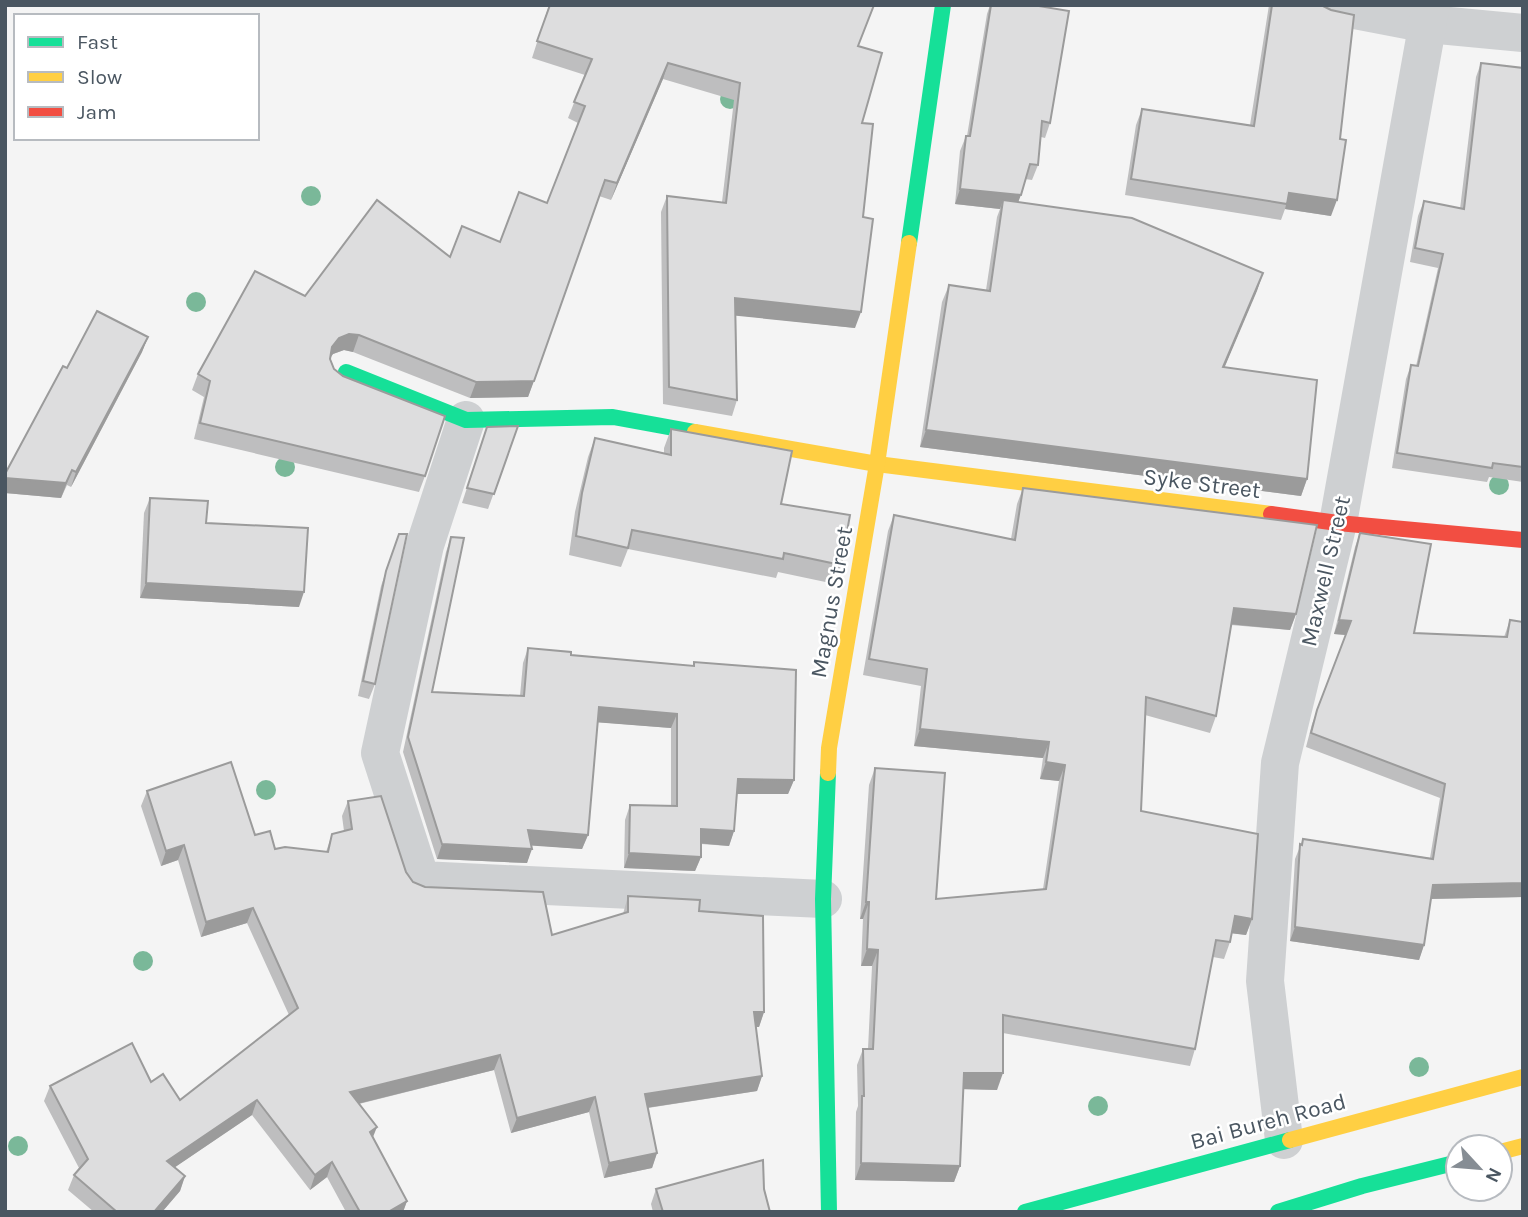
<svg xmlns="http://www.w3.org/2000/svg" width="1528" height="1217" font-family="Karla,sans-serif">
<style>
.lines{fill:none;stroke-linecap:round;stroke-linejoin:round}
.street{stroke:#ced0d2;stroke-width:38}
.fast{stroke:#16e098;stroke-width:16}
.slow{stroke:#ffcf43;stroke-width:16}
.jam{stroke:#f24e42;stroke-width:16}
.tree{fill:#7ab899}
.wall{fill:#bebebf}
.shaded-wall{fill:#9b9b9b}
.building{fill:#ddddde;stroke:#9b9b9b;stroke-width:2}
.labels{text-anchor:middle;stroke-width:5;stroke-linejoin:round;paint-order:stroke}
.street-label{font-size:23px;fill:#4a5661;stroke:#fff}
</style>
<rect width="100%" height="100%" fill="#f4f4f4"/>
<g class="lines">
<g class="street">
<polyline points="1329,5 1428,24 1523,33"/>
<polyline points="466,420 425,545 380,753 421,880 823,899"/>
<polyline points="1284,1140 1265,981 1280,763 1338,523 1431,5"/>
</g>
<g class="fast">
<polyline points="909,243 943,5"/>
<polyline points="346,372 466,420 613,417 695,432"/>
<polyline points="828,773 823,899 829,1212"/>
<polyline points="1025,1212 1290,1140"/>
<polyline points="1278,1212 1362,1186 1458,1162"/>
</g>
<g class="slow">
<polyline points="695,432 877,464 1271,514"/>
<polyline points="828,773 829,748 877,464 909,243"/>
<polyline points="1290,1140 1523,1077"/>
<polyline points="1500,1152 1523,1146"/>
</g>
<polyline class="jam" points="1271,514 1338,523 1523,540"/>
</g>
<g class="tree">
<circle cx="730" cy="99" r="10"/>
<circle cx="311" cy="196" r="10"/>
<circle cx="196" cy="302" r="10"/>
<circle cx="285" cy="467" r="10"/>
<circle cx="1499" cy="485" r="10"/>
<circle cx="266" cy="790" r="10"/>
<circle cx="143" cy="961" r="10"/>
<circle cx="1419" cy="1067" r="10"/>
<circle cx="1098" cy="1106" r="10"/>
<circle cx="18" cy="1146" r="10"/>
</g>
<g class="wall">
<polygon points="549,5 858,46 862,123 863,217 855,328 736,315 737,400 732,416 663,404 661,212 667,196 722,202 734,100 663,79 611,200 599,196 528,397 470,398 353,352 344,350 333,354 331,357 330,359 334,369 425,476 419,492 194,439 204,397 192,390 198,374 305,296 500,242 547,203 578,123 568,118 585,75 532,58"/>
<polygon points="990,5 1033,5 1050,123 1045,138 1041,137 1038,165 1032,180 1025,179 1018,202 1263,273 1224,368 1307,479 1301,496 920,447 942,302 949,285 986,290 997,217 1000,209 955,204 960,151 966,136 967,136 987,14"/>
<polygon points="1269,5 1321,5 1331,216 1285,209 1281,220 1125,195 1136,125 1142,109 1250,125"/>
<polygon points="1481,63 1523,68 1523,482 1489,477 1487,482 1392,468 1406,379 1411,365 1416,366 1438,268 1410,262 1418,216 1424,201 1460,209 1476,77"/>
<polygon points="148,337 142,352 71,487 67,485 61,498 5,493 5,474 67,368"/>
<polygon points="518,426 488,509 462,503 482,442"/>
<polygon points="671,429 781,504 841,565 835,584 778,572 776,578 628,549 621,567 569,555 575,512 588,457 595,438 664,453 664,448"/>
<polygon points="1023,488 1296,614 1290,630 1231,625 1216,716 1210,733 1145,715 1141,811 1252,919 1246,935 1232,933 1230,942 1224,959 1213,957 1195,1049 1190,1066 1003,1033 997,1090 963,1089 960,1166 954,1182 855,1180 856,1112 858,1106 857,1065 863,1049 868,1049 872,966 861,966 863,919 860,919 869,785 875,768 936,899 1043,889 1059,781 1040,779 1043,758 914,746 921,686 863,675 888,531 894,515 1011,539 1017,504"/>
<polygon points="150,498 206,523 299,607 140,598 144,513"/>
<polygon points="1360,533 1414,633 1504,637 1510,620 1523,622 1523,897 1431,899 1424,945 1419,960 1290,941 1295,859 1303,839 1430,858 1440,798 1306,747 1312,724 1346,635 1334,634 1355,547"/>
<polygon points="399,534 375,684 369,699 358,696 381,586"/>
<polygon points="451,537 432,692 520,696 523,663 528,648 571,655 693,666 694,662 794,780 788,794 737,794 734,831 729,846 701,844 701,857 695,871 624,868 625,820 630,805 671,806 671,728 597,722 588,835 582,849 532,845 527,863 437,859 403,752 446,552"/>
<polygon points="147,791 255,835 275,849 326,852 332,834 344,831 342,816 348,801 413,882 552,935 623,914 628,896 699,911 764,1012 759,1027 756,1027 762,1076 757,1091 648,1108 657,1153 652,1168 604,1178 589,1112 511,1133 494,1070 359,1104 373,1138 407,1201 403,1212 346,1212 327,1177 310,1190 252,1115 175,1167 185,1176 180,1191 162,1212 94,1212 68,1190 74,1175 79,1168 44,1101 50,1086 151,1082 180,1100 289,1015 247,923 201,937 178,860 161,866 141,806"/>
<polygon points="656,1189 764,1189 770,1212 653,1212 651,1204"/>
</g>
<g class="shaded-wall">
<polygon points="668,63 663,79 611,200 617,183"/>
<polygon points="960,189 1021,195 1015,210 1003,200 1000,209 955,204"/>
<polygon points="1289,193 1337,200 1331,216 1285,209"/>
<polygon points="1263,273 1257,291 1217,385 1223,367"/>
<polygon points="735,298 861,312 855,328 729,315"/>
<polygon points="349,334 359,335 353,352 344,350 333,354 326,363 332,347 339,338"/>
<polygon points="148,337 142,352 71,487 76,472"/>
<polygon points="534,381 528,397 470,398 476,382"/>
<polygon points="926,430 1307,479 1301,496 920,447"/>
<polygon points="72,470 61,498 5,493 5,478"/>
<polygon points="146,583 304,592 299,607 140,598"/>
<polygon points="1234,608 1296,614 1290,630 1228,624"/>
<polygon points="1339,620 1351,621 1346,635 1334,634"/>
<polygon points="599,707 677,714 671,728 593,722"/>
<polygon points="920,729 1049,742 1043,758 914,746"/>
<polygon points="1046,762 1065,765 1059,781 1040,779"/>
<polygon points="738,779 794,780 788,794 733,794"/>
<polygon points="701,829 734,831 729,846 696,843"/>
<polygon points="528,830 588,835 582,849 523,845"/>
<polygon points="442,844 532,849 527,863 437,859"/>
<polygon points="184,845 178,860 161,866 166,851"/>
<polygon points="629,853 701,857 695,871 624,868"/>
<polygon points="1523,883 1523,897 1428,899 1433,885"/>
<polygon points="866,902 869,902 863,919 860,919"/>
<polygon points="253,908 247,923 201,937 206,922"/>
<polygon points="1235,916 1252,919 1246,935 1229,933"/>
<polygon points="1295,927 1424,945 1419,960 1290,941"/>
<polygon points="867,949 878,950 872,966 861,966"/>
<polygon points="754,1012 764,1012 759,1027 749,1027"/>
<polygon points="500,1055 494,1070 345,1107 350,1092"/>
<polygon points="964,1073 1003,1073 997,1090 958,1089"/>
<polygon points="762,1076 757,1091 639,1109 645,1094"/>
<polygon points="595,1097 589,1112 511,1133 517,1118"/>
<polygon points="257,1100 252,1115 162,1176 167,1161"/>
<polygon points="377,1127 371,1142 370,1132"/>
<polygon points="657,1153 652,1168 604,1178 609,1163"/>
<polygon points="332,1162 327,1177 310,1190 315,1175"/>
<polygon points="861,1163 960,1166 954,1182 855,1180"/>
<polygon points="185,1176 180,1191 162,1212 154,1212"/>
<polygon points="407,1201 403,1212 388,1212"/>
</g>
<g class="building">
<polygon points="550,5 874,5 858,46 882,53 862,123 873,124 863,217 873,219 861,312 735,298 737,400 669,387 667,196 726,203 740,83 668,63 617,183 605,180 534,381 476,382 359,335 349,334 339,338 332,347 330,359 334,369 343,376 445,416 425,476 200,423 210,381 198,374 255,271 305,296 377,200 450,257 462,226 500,242 519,192 547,203 585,106 574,102 592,59 537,41"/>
<polygon points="991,5 1033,5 1069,11 1050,123 1042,121 1038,165 1030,164 1021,195 960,189 966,136 970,136"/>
<polygon points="1272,5 1321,5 1331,10 1354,15 1340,139 1346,140 1337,200 1289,193 1287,204 1131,179 1142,109 1254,126"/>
<polygon points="1481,63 1523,68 1523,467 1493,463 1492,468 1397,453 1411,365 1418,366 1443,254 1415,248 1424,201 1464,209"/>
<polygon points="1003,200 1132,218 1263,273 1223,367 1317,380 1307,479 926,430 949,285 990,291"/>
<polygon points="97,311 148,337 76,472 72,470 66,483 5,478 5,474 63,366 67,368"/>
<polygon points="518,426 494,494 467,488 487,427"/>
<polygon points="671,429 792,451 781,504 850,515 841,565 784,553 783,559 632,530 628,548 576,536 582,493 595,438 671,455"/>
<polygon points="1023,488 1317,525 1296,614 1234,608 1216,716 1146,697 1141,811 1258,834 1252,919 1235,916 1230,942 1216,940 1195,1049 1003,1015 1003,1073 964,1073 960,1166 861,1163 862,1096 864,1096 863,1049 873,1049 878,950 867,949 869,902 866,902 875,768 945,773 936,899 1046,889 1065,765 1046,762 1049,742 920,729 927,669 869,659 894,515 1015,540"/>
<polygon points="150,498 208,501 206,523 308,528 304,592 146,583"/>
<polygon points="1360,533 1431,544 1414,633 1507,637 1510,620 1523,622 1523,883 1433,885 1424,945 1295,927 1300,844 1302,845 1303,839 1433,859 1445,784 1311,733 1317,710 1351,621 1339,620"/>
<polygon points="399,534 407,534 375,684 363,681 386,571"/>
<polygon points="451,537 464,538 432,692 524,696 528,648 571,652 571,655 694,666 694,662 796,670 794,780 738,779 734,831 701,829 701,857 629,853 630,805 677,806 677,714 599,707 588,835 528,830 532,849 442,844 408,737"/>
<polygon points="231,762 255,835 270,831 275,849 285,847 328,852 332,834 352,829 348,801 381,796 406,872 413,882 425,887 543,892 552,935 628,912 628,896 700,900 699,911 763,916 764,1012 754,1012 762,1076 645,1094 657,1153 609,1163 595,1097 517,1118 500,1055 350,1092 377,1127 370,1132 407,1201 388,1212 360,1212 332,1162 315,1175 257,1100 167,1161 185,1176 154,1212 117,1212 74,1175 88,1159 50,1086 132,1043 151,1082 163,1074 180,1100 298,1008 253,908 206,922 184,845 166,851 147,791"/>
<polygon points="763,1160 764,1189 770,1212 663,1212 656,1189"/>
</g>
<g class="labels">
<g class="street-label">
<text transform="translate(1202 483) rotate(7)" y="8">Syke Street</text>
<text transform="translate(1325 571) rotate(-77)" y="8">Maxwell Street</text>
<text transform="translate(831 602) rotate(-80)" y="8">Magnus Street</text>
<text transform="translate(1268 1121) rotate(-15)" y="8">Bai Bureh Road</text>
</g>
</g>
<rect width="1528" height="1217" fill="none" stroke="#4a5661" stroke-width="14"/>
<rect x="14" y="14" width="245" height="126" fill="#ffffff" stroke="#b7bbc0" stroke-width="2"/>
<rect x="28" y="37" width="35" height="10" fill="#16e098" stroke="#b7bbc0" stroke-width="2"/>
<text x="77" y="49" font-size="21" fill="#4a5661">Fast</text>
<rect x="28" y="72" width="35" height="10" fill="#ffcf43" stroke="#b7bbc0" stroke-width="2"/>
<text x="77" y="84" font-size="21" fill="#4a5661">Slow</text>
<rect x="28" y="107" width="35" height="10" fill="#f24e42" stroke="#b7bbc0" stroke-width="2"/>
<text x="77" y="119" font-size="21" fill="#4a5661">Jam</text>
<g transform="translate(1479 1168) rotate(116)"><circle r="33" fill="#ffffff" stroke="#b7bbc0" stroke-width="2"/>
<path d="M0-5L12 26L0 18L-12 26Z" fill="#868d94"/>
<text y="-10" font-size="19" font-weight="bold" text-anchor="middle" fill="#4a5661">N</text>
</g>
</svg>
